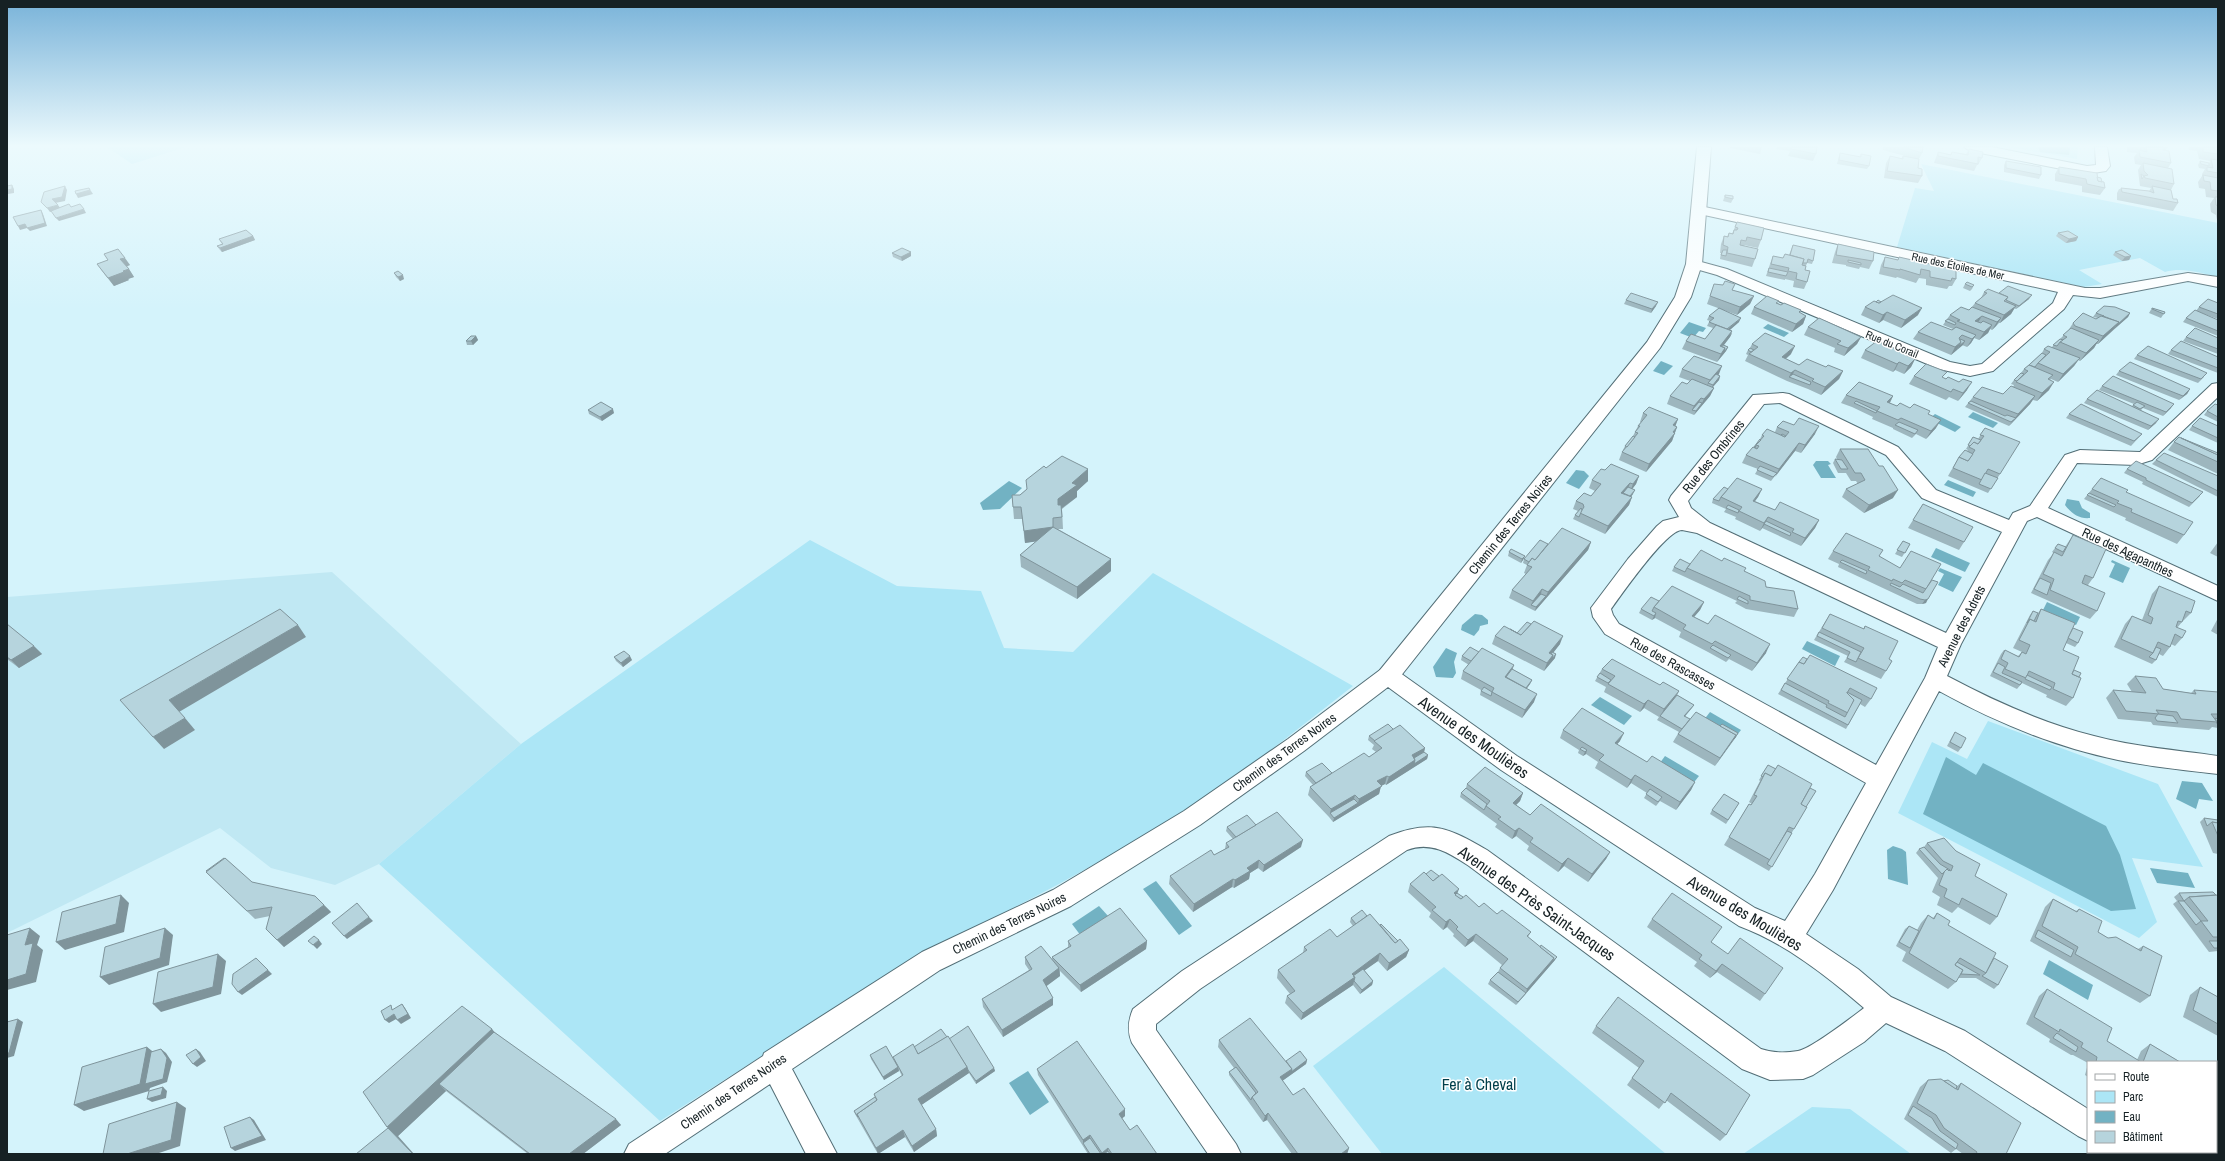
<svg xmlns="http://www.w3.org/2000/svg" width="2225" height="1161" font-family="'Archivo Narrow',sans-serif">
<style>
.built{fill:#c0e8f3}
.green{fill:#ace6f6}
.water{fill:#72b2c3}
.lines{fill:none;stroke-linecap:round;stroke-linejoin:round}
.street-casing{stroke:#536e76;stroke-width:2}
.secondary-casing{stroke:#536e76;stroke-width:2}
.street{fill:#fff;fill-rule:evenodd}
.secondary{fill:#fff;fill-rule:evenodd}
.wall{fill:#9db6be}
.shaded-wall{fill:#7f949b}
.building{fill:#b6d4dd;stroke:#7f949b}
.labels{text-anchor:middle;stroke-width:3;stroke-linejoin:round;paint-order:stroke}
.far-street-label{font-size:11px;fill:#162124;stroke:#fff}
.street-label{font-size:13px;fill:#162124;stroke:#fff}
.near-street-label{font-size:16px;fill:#162124;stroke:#fff}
.near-park-label{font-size:16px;fill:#003e4a;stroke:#fff}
</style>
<rect width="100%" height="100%" fill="#d4f3fb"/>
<polygon class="built" points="332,572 521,744 379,864 335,885 271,868 220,828 7,933 7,597"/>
<g class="green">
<polygon points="107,147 186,147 132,164"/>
<polygon points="2008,147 2078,147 2077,159"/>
<path d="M1921,164L2218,223V277C2200,273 2183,267 2165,272L2140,258L2079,270L2102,284L2084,287L1897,247L1915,188L1934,191Z"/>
<polygon points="810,540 897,586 981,591 1004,648 1073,652 1153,573 1353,686 1202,804 1059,884 902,966 660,1121 379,864 521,744"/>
<polygon points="1988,721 2158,784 2203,867 2132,858 2157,922 2139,938 1898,813 1932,742 1967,759"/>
<polygon points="1444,967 1666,1154 1382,1154 1313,1066"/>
<polygon points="1812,1107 1850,1109 1911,1154 1743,1154"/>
</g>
<g class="water">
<polygon points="2038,147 2070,147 2069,155 2040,152"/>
<polygon points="1689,322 1706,328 1703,332 1699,331 1693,338 1680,333"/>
<polygon points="1768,324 1789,333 1784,337 1763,328"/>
<polygon points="1661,361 1673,366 1664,375 1653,371"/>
<polygon points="1973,412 1998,423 1993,428 1968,417"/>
<polygon points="1935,414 1961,427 1955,432 1929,419"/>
<polygon points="1816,461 1828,461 1831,464 1828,465 1836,478 1821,478 1813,465"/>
<polygon points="1576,470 1584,471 1589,476 1579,489 1566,483"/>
<polygon points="1948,480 1976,492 1973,497 1944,485"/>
<polygon points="1009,481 1022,488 1000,509 983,510 980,503"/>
<path d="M2067,499L2079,501L2082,508L2090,513V518C2079,519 2072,514 2065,505Z"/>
<polygon points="1936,548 1970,563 1965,572 1931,557"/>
<polygon points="2112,560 2130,568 2123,583 2109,577 2115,564 2111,562"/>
<polygon points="1940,568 1962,577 1953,592 1938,585 1944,574 1938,571"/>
<polygon points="2047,602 2080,617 2076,625 2043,610"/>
<polygon points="1475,614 1482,615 1488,620 1488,624 1480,626 1479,630 1474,636 1461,630 1462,625"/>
<polygon points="1807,641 1840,656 1835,666 1802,649"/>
<polygon points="1446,648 1457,653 1454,662 1456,673 1453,678 1436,677 1433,667"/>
<polygon points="1600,697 1632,716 1624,725 1591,705"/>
<polygon points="1710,712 1741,730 1734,739 1703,721"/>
<polygon points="1665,756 1699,776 1691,786 1657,767"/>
<polygon points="1946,757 1976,775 1983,763 2106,826 2120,855 2136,909 2111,911 1923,814"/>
<polygon points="2182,781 2202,783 2213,801 2199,799 2196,809 2176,799"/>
<polygon points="1893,846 1902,849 1906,852 1908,885 1888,879 1887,850"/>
<polygon points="2150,868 2188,873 2195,888 2157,883"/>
<polygon points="1156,881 1192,926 1179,935 1143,889"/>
<polygon points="1099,906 1109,917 1081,936 1072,924"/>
<polygon points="2049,960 2093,985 2088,1000 2043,974"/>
<polygon points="1028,1071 1049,1102 1030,1115 1009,1083"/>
</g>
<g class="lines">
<defs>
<g id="street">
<polygon points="1964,147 1992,147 2087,166 2096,165 2095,147 2107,147 2110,166 2106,171 2087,174 1970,151"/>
<polygon points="1700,206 2085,288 2100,288 2188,273 2218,277 2218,287 2188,281 2100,298 2073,295 2064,309 1993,371 1970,376 1939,369 1717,275 1689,267 1687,264 1689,261 1694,260 1727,269 1950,362 1970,366 1982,364 2053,303 2058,292 1695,213 1693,210"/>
<path d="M2218,383V397L2152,460L2136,465L2077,463L2048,508L2218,586V601L2037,517L2027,521L1961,644L1947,676C1994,701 2042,723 2094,736C2135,747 2177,750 2218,756V774C2185,770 2151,767 2118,760C2055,747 1995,722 1939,691L1833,890L1806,934L1858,969L1891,997L1965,1031L2088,1109V1141L2078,1136L1945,1051L1886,1023L1864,1042L1813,1075L1803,1079L1770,1080L1742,1069L1469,866C1449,853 1431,841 1407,850L1200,989L1156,1024V1030L1236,1144L1241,1154H1208L1132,1043C1127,1031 1128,1021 1133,1009L1182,971L1389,836C1432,819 1449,828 1487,850L1761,1049C1772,1053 1786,1053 1798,1051C1811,1049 1852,1017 1864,1008C1827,976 1785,943 1739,926L1501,770L1388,687L1304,751L1200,825L1071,906L940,970L792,1069L837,1154H806L770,1084L665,1154H624L629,1144L763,1056L764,1053L922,952L1053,890L1184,811L1288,739L1380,670L1388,668L1396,670L1517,756L1755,908L1785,921L1815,874L1866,783L1605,634L1593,617L1591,608L1628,559L1657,526L1663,521L1679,517L1669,500L1671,496L1753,395L1783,393L1789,394L1892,444L1898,447L1936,490L2009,520L2013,513L2030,506L2065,455L2080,450L2140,452L2212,384ZM1780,403L1886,455L1922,498L2002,532L1946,633L1710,523L1691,508L1688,501L1764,404ZM1682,530L1697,533L1938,647L1925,678L1876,765L1619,624L1613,615L1611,609C1622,594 1666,530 1682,530Z"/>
<polygon points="2113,1152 2145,1152 2146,1154 2114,1154"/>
</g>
<polygon id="secondary" points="1697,147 1711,147 1702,264 1691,297 1660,348 1396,682 1388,685 1380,682 1376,676 1380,670 1647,342 1675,297 1686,264"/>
</defs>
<use href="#street" class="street-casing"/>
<use href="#secondary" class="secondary-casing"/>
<use href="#street" class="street"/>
<use href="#secondary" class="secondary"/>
</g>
<g class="wall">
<polygon points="1730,147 1762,147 1760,154 1730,148"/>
<polygon points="1777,147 1817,147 1816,154 1813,161 1788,156 1790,151 1776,149"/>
<polygon points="1883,147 1923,147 1922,153 1919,159 1918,168 1922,176 1918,183 1884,178 1886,163 1890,156 1901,159 1903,156 1905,156 1883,150"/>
<polygon points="2127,147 2168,147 2166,150 2171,163 2168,168 2174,184 2171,190 2173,199 2178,203 2173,211 2117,200 2117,193 2119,189 2121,189 2121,188 2149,191 2151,188 2140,186 2138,170 2141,165 2135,164 2134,157 2137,153 2127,152"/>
<polygon points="2189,147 2218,147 2218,220 2217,220 2216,215 2211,212 2210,204 2214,198 2206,197 2205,189 2199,188 2198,182 2202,176 2202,174 2205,169 2199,168 2198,165 2200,161 2209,163 2210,161 2199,159 2197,151 2189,150"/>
<polygon points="1969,149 1982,158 1978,165 1977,165 1974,171 1934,163 1935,160 1938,152 1950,155 1952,152 1966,154"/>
<polygon points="1840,153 1860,157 1861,154 1869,166 1867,169 1837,164 1839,156"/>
<polygon points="2006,161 2041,175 2039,179 2004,172 2004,165"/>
<polygon points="2059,167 2097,177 2102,182 2105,188 2100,195 2082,192 2082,186 2055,181 2055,174"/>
<polygon points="1725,195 1733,199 1731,203 1723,201"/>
<polygon points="1737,222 1761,240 1758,248 1744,245 1755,259 1752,267 1720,259 1721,253 1720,253 1721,244 1724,236 1727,237 1729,233 1732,234"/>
<polygon points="2058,233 2078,237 2076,241 2066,243 2056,236"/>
<polygon points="253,236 255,240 222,252 220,250 217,246 222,244 219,239"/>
<polygon points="1838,244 1873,261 1869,269 1860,267 1859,269 1846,266 1846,265 1832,263 1835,252"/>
<polygon points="1793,245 1813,261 1812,264 1807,263 1806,266 1805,270 1807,282 1804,289 1793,287 1794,281 1785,279 1785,280 1766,276 1770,264 1773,256 1783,258 1785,254 1789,255"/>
<polygon points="911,252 911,256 902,261 893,257 892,253"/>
<polygon points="2115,252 2131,256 2129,260 2122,261 2113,255"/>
<polygon points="104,254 130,265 127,266 134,277 128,279 129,280 114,286 102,271 97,264 108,260"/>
<polygon points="1885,257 1898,260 1899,257 1956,279 1952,286 1949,286 1947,289 1926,285 1926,279 1919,278 1916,283 1897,277 1896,278 1879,274 1881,265"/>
<polygon points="394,273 404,279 400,281 396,277"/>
<polygon points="1714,284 1723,285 1735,284 1732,290 1754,296 1750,304 1737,315 1707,304"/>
<polygon points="1965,284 1974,285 1972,289 1970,291 1963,288"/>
<polygon points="1984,292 1999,293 2029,299 2016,309 2014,308 2011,314 2000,323 1999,323 1992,330 1990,329 1988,333 1979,340 1974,338 1971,343 1967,347 1962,345 1951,355 1913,339 1918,332 1952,330 1953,329 1943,325 1950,315 1969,310 1972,307 1975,303 1981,298"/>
<polygon points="1626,300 1656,306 1651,313 1624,304"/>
<polygon points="1778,303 1781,305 1801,310 1800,313 1806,316 1803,324 1792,332 1751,314 1754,307"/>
<polygon points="2218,303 2218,319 2196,311 2199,307"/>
<polygon points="1865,307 1918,315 1901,328 1883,320 1879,323 1861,315"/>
<polygon points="2152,308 2165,312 2161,318 2149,313"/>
<polygon points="2096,313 2130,313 2128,317 2098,344 2096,344 2094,348 2080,361 2078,360 2074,366 2058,382 2051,379 2050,380 2049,390 2037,401 2033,400 2030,404 2009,426 1965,407 1973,397 2003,394 2013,387 2014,385 2011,384 2014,380 2021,373 2024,369 2042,353 2044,349 2052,347 2068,331 2073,323 2096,319 2098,318 2093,317"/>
<polygon points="1709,316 1739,322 1730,330 1732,331 1731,332 1732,333 1730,337 1724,345 1728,347 1726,351 1717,362 1682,349 1686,341 1705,339 1713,328 1707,326 1709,322 1710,321 1707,320"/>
<polygon points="2186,318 2218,320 2218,336 2183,322"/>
<polygon points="1808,327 1861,337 1857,344 1844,356 1834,352 1835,348 1804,335"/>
<polygon points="476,336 478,340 473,345 467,345 466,341"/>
<polygon points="2186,337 2218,338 2218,354 2183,341"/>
<polygon points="1752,344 1791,354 1786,359 1799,365 1826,367 1843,371 1839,379 1821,395 1808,389 1787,381 1745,361 1748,355 1746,354 1748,350 1750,348"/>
<polygon points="1865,350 1907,356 1915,359 1911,367 1904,374 1895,370 1893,372 1861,358"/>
<polygon points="2171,350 2218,357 2218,373 2168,354"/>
<polygon points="2137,355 2204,377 2198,383 2134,359"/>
<polygon points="1682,369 1719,374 1718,375 1720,376 1719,380 1713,387 1714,388 1710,396 1694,415 1667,404 1670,396 1687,384 1690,381 1679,377"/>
<polygon points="2119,371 2190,389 2187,394 2179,400 2116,375"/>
<polygon points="1914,376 1944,378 1967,390 1958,401 1949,397 1946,400 1909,384"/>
<polygon points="2102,386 2171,408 2163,416 2143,408 2141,410 2156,423 2148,430 2084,403 2087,399 2132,406 2134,404 2099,390"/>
<polygon points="1846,395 1893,396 1890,403 1897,406 1928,415 1936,428 1926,439 1916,434 1912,438 1893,429 1893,428 1872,419 1873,417 1852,407 1841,403"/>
<polygon points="2218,405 2218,422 2204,415 2207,411"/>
<polygon points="588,410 614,413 602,421 589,414"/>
<polygon points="1643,413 1678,419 1675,426 1677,427 1672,441 1646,472 1619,460 1622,452 1624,450 1623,450 1625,446 1633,436 1638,426 1641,422 1640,422"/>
<polygon points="2069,414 2142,434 2131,446 2066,418"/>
<polygon points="2192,426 2218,426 2218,443 2189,430"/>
<polygon points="1777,427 1815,434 1801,453 1795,451 1771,481 1755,474 1758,469 1742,463 1746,455 1754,447 1760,439 1762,435 1775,432"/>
<polygon points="1985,428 2000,474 1988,493 1948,476 1959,457 1967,451 1968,450 1966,449 1973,437 1978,439"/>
<polygon points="2174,442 2218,453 2218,474 2168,450"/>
<polygon points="1840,449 1893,498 1864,513 1842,497 1846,489 1858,484 1856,481 1851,481 1846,473 1838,473 1833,463 1835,459 1837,459 1836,457"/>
<polygon points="2156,460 2218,476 2218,497 2152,464"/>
<polygon points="1046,468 1088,469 1088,481 1077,491 1077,497 1062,509 1063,529 1058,529 1111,559 1111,571 1077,599 1021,567 1020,555 1036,541 1025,543 1022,519 1014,519 1012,495 1020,495 1027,489"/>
<polygon points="2127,469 2200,496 2189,507 2142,484 2143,482 2124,473"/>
<polygon points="1605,470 1639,476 1636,484 1632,489 1633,494 1631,497 1632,497 1629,505 1605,534 1573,519 1575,515 1578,511 1573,509 1576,501 1591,496 1595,491 1589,488 1592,480"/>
<polygon points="2101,478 2126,492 2184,535 2177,544 2125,520 2126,518 2084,499"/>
<polygon points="1728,489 1762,489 1758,497 1755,501 1775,510 1819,520 1815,528 1801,546 1762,528 1763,527 1760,531 1735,519 1736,517 1724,512 1726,509 1712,503 1713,499"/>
<polygon points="1923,504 1964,542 1959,550 1908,528"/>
<polygon points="2073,535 2093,578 2088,585 2097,611 2090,619 2031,593 2048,560 2054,553 2052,552 2058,544 2065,547"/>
<polygon points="1903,541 1910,544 1902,557 1895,554"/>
<polygon points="1591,542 1588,550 1535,611 1509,598 1512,590 1526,574 1524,573 1527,565 1523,563 1524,559 1548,544"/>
<polygon points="2218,542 2218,557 2210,553"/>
<polygon points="1833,551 1879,556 1927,588 1926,603 1922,604 1917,604 1838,567 1839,564 1828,559"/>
<polygon points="1509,552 1525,556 1523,560 1521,563 1508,556"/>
<polygon points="1690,564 1744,571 1798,609 1794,617 1746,609 1735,603 1737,601 1683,576 1672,571 1674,567"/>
<polygon points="2159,586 2191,613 2183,621 2182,620 2182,622 2177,628 2182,638 2175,646 2171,644 2170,647 2163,656 2159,654 2156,660 2152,664 2114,647 2125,624 2132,616 2142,620 2152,594"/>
<polygon points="1659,601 1704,602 1700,610 1694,617 1766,653 1752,671 1729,659 1726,662 1708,652 1679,637 1681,632 1655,618 1652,620 1639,613 1641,609"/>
<polygon points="2041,609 2073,628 2078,643 2075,647 2066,643 2063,650 2074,670 2079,677 2073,698 2066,706 2046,697 2047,695 2022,683 2017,689 1990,676 2001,654 2004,650 2018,656 2022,652 2013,648 2030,615 2033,611 2038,613"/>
<polygon points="1830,614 1863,629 1865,626 1889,659 1886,671 1881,679 1844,662 1848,656 1814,640"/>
<polygon points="2218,618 2218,635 2211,631"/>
<polygon points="7,624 42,654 19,668 7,659"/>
<polygon points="1517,633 1560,644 1553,653 1555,658 1544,671 1492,644 1495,636"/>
<polygon points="1462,656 1512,669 1532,680 1530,684 1527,688 1534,702 1522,718 1480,695 1481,690 1461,679 1463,671 1469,665 1461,660"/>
<polygon points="614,657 632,660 623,667 616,661"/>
<polygon points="1799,662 1871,699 1865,707 1860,704 1846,729 1778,694"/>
<polygon points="1602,669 1677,695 1694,705 1691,709 1685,716 1690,719 1720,726 1738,733 1715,766 1673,742 1679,732 1657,720 1659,717 1644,708 1640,712 1604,692 1606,687 1595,681"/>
<polygon points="2135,676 2163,689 2191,693 2194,690 2218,692 2218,728 2212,727 2209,730 2174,727 2153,725 2151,722 2118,719 2106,698 2113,690 2132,692 2127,684"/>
<polygon points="1394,730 1425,748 1424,752 1428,755 1427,759 1386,785 1385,784 1381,786 1379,794 1333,822 1329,817 1308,795 1310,787 1313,785 1305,776 1306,772 1332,773 1369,757 1376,752 1372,749 1374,745 1368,740 1369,736"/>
<polygon points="1563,730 1620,741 1617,744 1647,762 1695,782 1691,790 1676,810 1660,801 1656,806 1644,798 1647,793 1631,783 1627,788 1595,768 1598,762 1586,754 1583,756 1578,753 1579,750 1560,738"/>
<polygon points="1955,732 1961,748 1958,752 1947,746 1952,737"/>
<polygon points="1768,765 1810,788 1806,807 1794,829 1769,871 1724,845 1749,804 1751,805 1752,804 1749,802 1760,781 1759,780"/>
<polygon points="1467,784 1523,793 1520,801 1516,805 1530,815 1610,852 1606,859 1588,882 1564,866 1558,872 1527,850 1529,846 1516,836 1512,839 1495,827 1497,824 1460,797 1461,793 1466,788"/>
<polygon points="1739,803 1726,824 1710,814 1712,810"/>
<polygon points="2204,818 2217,820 2217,819 2218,818 2218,854 2213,853 2200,822"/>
<polygon points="1256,825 1301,847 1263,872 1258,868 1250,873 1249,879 1234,888 1232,887 1193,912 1169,884 1170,876 1214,855 1225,849 1226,843 1233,839 1226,831 1227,827"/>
<polygon points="1927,843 1975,876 1997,917 1990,925 1958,907 1952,913 1937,905 1940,897 1932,892 1938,878 1916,853 1919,849 1924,847"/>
<polygon points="206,872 252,882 324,905 331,912 284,947 266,929 270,916 255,919"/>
<polygon points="1426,874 1457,893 1463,897 1479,907 1497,914 1531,932 1528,937 1555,960 1516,1005 1488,984 1490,980 1498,972 1500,968 1502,965 1473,941 1465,947 1453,936 1454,934 1447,927 1443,930 1429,917 1431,913 1408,892 1410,884"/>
<polygon points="2179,893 2218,895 2218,951 2209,952 2173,904 2177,901 2174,897"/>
<polygon points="2053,899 2076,911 2079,909 2098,932 2108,938 2138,949 2143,946 2150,996 2140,1003 2030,941 2045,907"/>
<polygon points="1937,913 1948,925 1994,958 1998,985 1994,989 1976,978 1958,978 1956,982 1948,989 1902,961 1906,952 1896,946 1905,929 1909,926 1917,930 1921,923 1928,915 1933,918"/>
<polygon points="1367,916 1380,925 1398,941 1409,950 1406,957 1387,971 1378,961 1364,970 1373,981 1372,985 1360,994 1353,985 1301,1020 1285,1003 1287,996 1290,994 1277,978 1278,970 1303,953 1304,947 1337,937 1353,926 1350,922 1351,918"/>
<polygon points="1652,919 1711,942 1765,994 1760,1001 1717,972 1710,978 1694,966 1697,962 1647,927"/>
<polygon points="1068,941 1147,941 1146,949 1081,992 1060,971 1060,976 1046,986 1053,1005 1003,1037 983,1007 982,999 1029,970 1025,964 1025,957 1052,959 1052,957 1068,947"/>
<polygon points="2200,987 2218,997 2218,1036 2183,1017 2190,995"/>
<polygon points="2047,989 2107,1041 2137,1060 2141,1051 2150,1044 2180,1062 2088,1062 2088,1063 2073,1055 2071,1055 2049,1042 2050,1039 2026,1024 2039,996"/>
<polygon points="1596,1026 1750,1095 1726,1135 1720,1141 1666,1100 1659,1109 1627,1085 1639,1068 1592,1033"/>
<polygon points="492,1029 494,1032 621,1125 583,1154 528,1154 446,1091 398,1136 387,1127"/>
<polygon points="947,1037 994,1068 995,1071 976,1084 969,1073 921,1105 936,1129 937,1136 914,1152 905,1137 878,1154 855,1114 854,1111 875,1097 874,1094 902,1076 899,1070 899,1071 884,1080 871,1059 870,1055 895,1062 893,1057 914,1047"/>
<polygon points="1219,1040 1286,1061 1307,1060 1306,1064 1282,1081 1293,1095 1349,1148 1347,1154 1292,1154 1267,1120 1263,1122 1229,1075 1229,1072 1234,1068 1218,1047"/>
<polygon points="2088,1064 2088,1077 2085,1075"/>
<polygon points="1037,1069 1125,1116 1122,1118 1130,1130 1157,1154 1088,1154 1038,1075"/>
<polygon points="1928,1080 1944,1081 1957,1086 1961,1083 2006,1154 1963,1154 1956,1149 1951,1153 1904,1119 1920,1087"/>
</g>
<g class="shaded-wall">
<polygon points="12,185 14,189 14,193 8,194 7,192 7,190"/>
<polygon points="65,186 67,190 65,201 55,203 52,199"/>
<polygon points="89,188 93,194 78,198 76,194"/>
<polygon points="58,205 61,209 50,212 47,208"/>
<polygon points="84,209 86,213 59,221 56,218"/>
<polygon points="41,210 43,214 47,226 30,231 27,228 20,230 18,226"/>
<polygon points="253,236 255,240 222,252 220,248"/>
<polygon points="2078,237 2076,241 2066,243 2069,239"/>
<polygon points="911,252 911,256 902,261 901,257"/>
<polygon points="2131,256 2129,260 2122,261 2125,257"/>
<polygon points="125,258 130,265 125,267 120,259"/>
<polygon points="129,269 134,277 128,279 129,280 114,286 108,278 123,271"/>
<polygon points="403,275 404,279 400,281 398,277"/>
<polygon points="2032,295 2029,299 2016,309 2019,306"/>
<polygon points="1754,296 1750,304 1737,315 1740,307"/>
<polygon points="1658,302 1656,306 1651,313 1652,309"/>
<polygon points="2016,306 2011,314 2000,323 2004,315"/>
<polygon points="1922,308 1918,315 1901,328 1905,320"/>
<polygon points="1887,312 1883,320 1879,323 1883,315"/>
<polygon points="2130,313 2128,317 2113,330 2116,326"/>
<polygon points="1806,316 1803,324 1792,332 1796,324"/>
<polygon points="1982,316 1977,324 1975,321"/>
<polygon points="1741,318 1739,322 1725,334 1727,330"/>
<polygon points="2001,318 1996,326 1992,330 1997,322"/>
<polygon points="2119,322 2113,330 2098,344 2103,336"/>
<polygon points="1992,325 1988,333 1979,340 1984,332"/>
<polygon points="1732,331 1730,335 1732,333 1730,337 1720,350 1720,346"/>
<polygon points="1976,335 1971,343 1967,347 1972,339"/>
<polygon points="476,336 478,340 473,345 471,341"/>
<polygon points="1861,337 1857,344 1844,356 1848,348"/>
<polygon points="2099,340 2094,348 2080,361 2086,353"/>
<polygon points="1965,341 1963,345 1957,350 1959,346"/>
<polygon points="1961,342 1957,350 1951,355 1955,347"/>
<polygon points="1795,346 1791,354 1778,365 1782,357"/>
<polygon points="1728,347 1726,351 1717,362 1721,354 1725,348"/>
<polygon points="2080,358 2074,366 2058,382 2063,374"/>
<polygon points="1915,359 1911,367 1904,374 1908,366"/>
<polygon points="1899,362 1895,370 1893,372 1897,364"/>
<polygon points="1722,366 1719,374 1710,384 1708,383 1706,388 1710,380"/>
<polygon points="1795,370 1791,377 1789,377 1791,373"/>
<polygon points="1843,371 1839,379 1821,395 1825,387"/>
<polygon points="1720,376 1719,380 1711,389 1713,385"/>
<polygon points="1972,382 1967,390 1958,401 1963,393"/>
<polygon points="2054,382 2049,390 2037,401 2042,393"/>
<polygon points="1714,388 1710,396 1694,415 1696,411 1702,403 1704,399"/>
<polygon points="2190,389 2187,394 2179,400"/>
<polygon points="1893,396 1889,404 1887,402"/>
<polygon points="2035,396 2030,404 2009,426 2018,414"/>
<polygon points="1701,398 1697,406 1692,410 1694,406"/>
<polygon points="2174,404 2171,408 2163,416 2166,412"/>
<polygon points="613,409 614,413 602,421 600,417"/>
<polygon points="1678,419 1675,427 1673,425"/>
<polygon points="2159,419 2156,423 2148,430 2151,426"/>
<polygon points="1941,420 1936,428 1926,439 1931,431"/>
<polygon points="1819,426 1815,434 1801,453 1805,445"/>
<polygon points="1677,427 1672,441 1646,472 1649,464"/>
<polygon points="1799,443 1795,451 1775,477 1779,469"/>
<polygon points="1088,469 1088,481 1077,491 1077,497 1058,511 1058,499 1072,483"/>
<polygon points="1639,476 1636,484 1630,492 1633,484"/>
<polygon points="1630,483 1627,491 1618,501 1621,493"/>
<polygon points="1762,489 1758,497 1749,509 1753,501"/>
<polygon points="1635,490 1633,494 1625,504 1627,500"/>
<polygon points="1898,490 1893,498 1864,513 1869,505"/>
<polygon points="1632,497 1629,505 1605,534 1608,526"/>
<polygon points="1768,517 1765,524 1760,531 1764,523"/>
<polygon points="1819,520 1815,528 1801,546 1805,538"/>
<polygon points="1053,527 1054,539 1025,543 1024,531"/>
<polygon points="1591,542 1588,550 1535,611 1536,607 1546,596 1548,592"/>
<polygon points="1525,556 1523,560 1521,563 1522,559"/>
<polygon points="1111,559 1111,571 1077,599 1077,587"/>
<polygon points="1542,589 1540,598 1531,605 1533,601"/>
<polygon points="1928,599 1926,603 1922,604 1925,600"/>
<polygon points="1704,602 1700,610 1688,624 1692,616"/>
<polygon points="1656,613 1655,618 1652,620 1654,616"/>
<polygon points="298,625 306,637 179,712 169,700"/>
<polygon points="1563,636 1560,644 1549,658 1549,653"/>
<polygon points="1770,644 1766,653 1752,671 1757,663"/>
<polygon points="34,646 42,654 19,668 11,660"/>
<polygon points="1556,654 1555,658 1544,671 1547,663 1553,655"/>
<polygon points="630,656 632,660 623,667 621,663"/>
<polygon points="1514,665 1511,674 1505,681 1505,677"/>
<polygon points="1532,680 1530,684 1522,695 1524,691"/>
<polygon points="1679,691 1675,699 1660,717 1664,709"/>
<polygon points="1537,694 1534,702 1522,718 1525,710"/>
<polygon points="1648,700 1644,708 1640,712 1644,704"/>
<polygon points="1694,705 1691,709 1682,720 1684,716"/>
<polygon points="185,718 195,730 164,749 153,737"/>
<polygon points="1624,733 1620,741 1611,751 1615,743"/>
<polygon points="1738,733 1736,737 1715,766 1720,758 1736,735"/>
<polygon points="1425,748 1423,756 1428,755 1427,759 1386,785 1389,777 1412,755"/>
<polygon points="1587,750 1586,754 1583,756 1585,752"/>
<polygon points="1635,775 1631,783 1627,788 1631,780"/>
<polygon points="1387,776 1385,784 1381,786 1379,794 1333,822 1334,818 1358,803 1359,799 1377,781"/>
<polygon points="1695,782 1691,790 1676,810 1680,802"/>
<polygon points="1523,793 1520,801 1510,811 1513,803"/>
<polygon points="1355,795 1353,803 1330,813 1329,817 1331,809"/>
<polygon points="1519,828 1516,836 1512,839 1515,831"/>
<polygon points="1303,840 1301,847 1263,872 1264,865"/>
<polygon points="1610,852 1606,859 1588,882 1592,874"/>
<polygon points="1568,858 1564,866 1558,872 1562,864"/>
<polygon points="1259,860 1258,868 1250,873 1249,879 1234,888 1235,880 1247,868"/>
<polygon points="1233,879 1232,887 1193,912 1194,904"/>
<polygon points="1459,889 1456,897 1454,893"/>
<polygon points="121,895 129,903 124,932 65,950 56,942"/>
<polygon points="324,905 331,912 284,947 277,940"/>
<polygon points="369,917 373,921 347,939 344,936"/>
<polygon points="1450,919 1447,927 1443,930 1446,922"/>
<polygon points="30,928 40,936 37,945 43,950 36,982 7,990 7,980 25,945"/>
<polygon points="165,928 173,935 169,965 109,985 100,977"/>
<polygon points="1476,934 1473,941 1465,947 1468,940"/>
<polygon points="319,940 322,944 317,949 313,945"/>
<polygon points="1147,941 1146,949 1081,992 1080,985"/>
<polygon points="1409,950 1406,957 1387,971 1389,963"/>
<polygon points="1380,953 1378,961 1354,978 1355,977 1353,985 1301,1020 1303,1013 1352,974"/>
<polygon points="218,954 226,961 221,994 161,1012 153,1004"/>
<polygon points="1557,957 1555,960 1516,1005 1518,1002 1526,993 1527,989 1554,958"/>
<polygon points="256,958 272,974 242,995 238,992"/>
<polygon points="1722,964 1717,972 1710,978"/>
<polygon points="1059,968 1060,976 1044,988 1043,980"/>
<polygon points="1373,981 1372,985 1360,994 1362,990"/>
<polygon points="1053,998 1053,1005 1003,1037 1002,1030"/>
<polygon points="402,1004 405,1008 411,1018 401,1024 397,1020"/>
<polygon points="394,1014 398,1018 389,1023 385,1020"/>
<polygon points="18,1019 23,1022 14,1056 7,1058 7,1053"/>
<polygon points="492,1029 500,1039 439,1084 446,1091 398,1136 414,1154 413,1154 387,1127"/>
<polygon points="147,1047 156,1054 161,1049 166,1053 172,1062 167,1082 150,1088 149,1091 84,1111 74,1105"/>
<polygon points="196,1049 200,1052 206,1061 197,1067 193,1064"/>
<polygon points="1307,1060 1306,1064 1278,1084 1280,1077 1292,1069"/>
<polygon points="898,1067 899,1071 884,1080 883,1077"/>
<polygon points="967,1067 969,1073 920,1106 918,1099"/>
<polygon points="994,1068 995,1071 976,1084 976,1081"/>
<polygon points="163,1087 167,1091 166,1098 152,1102 147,1099"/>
<polygon points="177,1102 186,1108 180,1146 156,1154 127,1154"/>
<polygon points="1125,1109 1125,1116 1119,1121 1119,1114"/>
<polygon points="1268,1113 1267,1120 1263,1122 1265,1116"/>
<polygon points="250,1117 254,1120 266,1140 235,1151 231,1148"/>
<polygon points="616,1119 621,1125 583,1154 569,1154"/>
<polygon points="936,1129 937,1136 914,1152 912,1146"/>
<polygon points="903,1130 905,1137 878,1154 876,1148"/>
<polygon points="1090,1135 1090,1142 1083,1143 1083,1146 1083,1140"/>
<polygon points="1108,1148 1108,1154 1102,1154 1102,1153"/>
<polygon points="1349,1148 1347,1154 1341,1154"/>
</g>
<g class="building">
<polygon points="1792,147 1817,147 1816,154 1791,149"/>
<polygon points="1903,147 1923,147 1922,153"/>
<polygon points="2146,147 2163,147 2163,150 2169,151 2171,163 2140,157 2139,150 2147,152"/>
<polygon points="2203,147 2218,147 2218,154 2203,152"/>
<polygon points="1969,149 1983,152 1982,158 1978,157 1978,164 1938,156 1938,152 1951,155 1952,152 1968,155"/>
<polygon points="1840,153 1861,157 1861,154 1871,156 1869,166 1839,160"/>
<polygon points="1890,156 1903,159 1903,156 1919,159 1918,168 1922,169 1922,176 1887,171"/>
<polygon points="2211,159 2218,160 2218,173 2207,171 2207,167 2213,168"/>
<polygon points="2006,161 2041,167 2041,175 2006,168"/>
<polygon points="2200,161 2209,163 2209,166 2201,164"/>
<polygon points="2143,163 2172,169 2174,184 2145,178 2144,176 2148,175 2144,171"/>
<polygon points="2059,167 2097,173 2098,181 2104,182 2105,188 2087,184 2086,179 2059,174"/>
<polygon points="2141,174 2144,176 2142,179"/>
<polygon points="2203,175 2218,178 2218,191 2211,190 2210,182 2204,181"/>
<polygon points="2097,177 2101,178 2102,182 2098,181"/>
<polygon points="12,185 12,189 7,190 7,186"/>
<polygon points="65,186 62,197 52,199 58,205 47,208 41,202 44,192"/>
<polygon points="2152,186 2171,190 2173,199 2177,199 2178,203 2122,192 2121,188 2149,191 2154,193"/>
<polygon points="89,188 90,190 76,194 75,191"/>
<polygon points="1725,195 1733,196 1733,199 1725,197"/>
<polygon points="2215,197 2218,197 2218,206 2216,205"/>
<polygon points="69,204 71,207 80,204 84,209 56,218 51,211"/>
<polygon points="41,210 45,223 27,228 25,224 18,226 13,217"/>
<polygon points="1737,222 1764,228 1761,240 1747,237 1746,241 1741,240 1740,245 1758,249 1755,259 1727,253 1728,247 1723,245 1724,236 1728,237 1729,233 1733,234 1734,230 1737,230 1738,228 1735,227"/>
<polygon points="246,230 253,236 220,248 217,246 223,244 219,239"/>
<polygon points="2068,231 2078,237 2069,239 2058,233"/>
<polygon points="1838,244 1874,252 1873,261 1836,255"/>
<polygon points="1793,245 1815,250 1813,261 1808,259 1807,263 1803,263 1804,259 1790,255"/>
<polygon points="902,248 911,252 901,257 892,253"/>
<polygon points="118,249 125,258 120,259 129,269 123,271 124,272 108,278 97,264 108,260 104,254"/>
<polygon points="1723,250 1727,250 1726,256 1721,255"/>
<polygon points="2122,250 2131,256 2125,257 2115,252"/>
<polygon points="1785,254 1804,259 1802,265 1806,266 1805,270 1810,271 1807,282 1796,279 1797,273 1788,271 1789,268 1771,264 1773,256 1783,258"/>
<polygon points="1885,257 1898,260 1899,257 1956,270 1956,279 1952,278 1951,281 1930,277 1930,271 1921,269 1920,275 1900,269 1900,270 1883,267"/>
<polygon points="1848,260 1861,263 1861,265 1848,262"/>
<polygon points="1769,268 1788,272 1786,276 1768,272"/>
<polygon points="398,271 403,275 398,277 394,273"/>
<polygon points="1725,281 1735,284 1732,290 1754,296 1740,307 1710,296 1714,284 1723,285"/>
<polygon points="1967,282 1974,285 1972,287 1965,284"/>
<polygon points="2008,286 2032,295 2019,306 2006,300 2008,297 1999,293"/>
<polygon points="1988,289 2008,297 2004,301 2016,306 2004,315 1975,303 1987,293 1984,292"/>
<polygon points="1631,293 1658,302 1652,309 1626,300"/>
<polygon points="1893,295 1922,308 1905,320 1887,312 1883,315 1865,307 1874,301 1879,303"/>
<polygon points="1767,296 1779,301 1776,303 1781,305 1784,303 1801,310 1799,312 1806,316 1796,324 1754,307"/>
<polygon points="2208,299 2218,303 2218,314 2199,307"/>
<polygon points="1878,300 1881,302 1879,303 1876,302"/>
<polygon points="2104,306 2115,307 2130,313 2116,326 2119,322 2103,316 2104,316 2096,313"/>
<polygon points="1961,307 1969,310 1972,307 2001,318 1997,322 1982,316 1975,321 1981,323 1983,321 1992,325 1984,332 1957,321 1960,320 1950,315"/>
<polygon points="1719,308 1741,318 1727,329 1709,322 1714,318 1709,316"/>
<polygon points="2152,308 2165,312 2164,314 2152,309"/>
<polygon points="2195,310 2218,320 2218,331 2186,318"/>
<polygon points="2083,313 2096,319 2101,316 2119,322 2103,336 2075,326 2073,323"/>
<polygon points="1819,318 1861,337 1848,348 1837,344 1841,341 1808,327"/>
<polygon points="1948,319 1956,323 1955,325 1945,321"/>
<polygon points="1931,322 1952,330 1956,327 1976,335 1972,339 1962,335 1959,338 1961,342 1955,347 1918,332"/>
<polygon points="1716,325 1732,331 1720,346 1725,348 1721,354 1686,341 1691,334 1705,339"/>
<polygon points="2071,328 2099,340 2086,353 2060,342 2067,337 2063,335"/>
<polygon points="2195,328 2218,338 2218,349 2186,337"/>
<polygon points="1765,333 1795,346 1782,357 1799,365 1807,359 1826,367 1828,365 1843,371 1825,387 1812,381 1814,379 1795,370 1791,373 1749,354 1758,347 1752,344"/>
<polygon points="471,336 476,336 471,341 466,341"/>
<polygon points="1960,339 1965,341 1959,346 1961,342 1960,340"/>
<polygon points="2060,339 2063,340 2060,342 2057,346 2053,345"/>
<polygon points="1877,341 1908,354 1906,355 1915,359 1908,366 1899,362 1897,364 1865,350"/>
<polygon points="2181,341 2218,357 2218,368 2171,350"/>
<polygon points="1723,345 1728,347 1724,352 1725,348 1721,346"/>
<polygon points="2048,346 2080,358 2063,374 2038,363 2050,352 2044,349"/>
<polygon points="2148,346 2207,373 2201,379 2137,355"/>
<polygon points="1750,348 1754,350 1751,352 1748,350"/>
<polygon points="2042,353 2046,355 2038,363 2035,367 2029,365"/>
<polygon points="1694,356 1722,366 1710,380 1682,369"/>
<polygon points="2130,362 2190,389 2183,396 2119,371"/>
<polygon points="1926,364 1947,372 1942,377 1946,379 1948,377 1959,382 1963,379 1972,382 1963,393 1953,389 1951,392 1914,376"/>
<polygon points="2029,365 2053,375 2048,379 2054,382 2042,393 2016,382 2028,371 2024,369"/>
<polygon points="2021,373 2024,374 2017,381 2014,380"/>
<polygon points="1716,374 1720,376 1713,385 1708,383"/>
<polygon points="1793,374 1811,382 1810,385 1789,377"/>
<polygon points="2113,376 2174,404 2166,412 2102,386"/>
<polygon points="1692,379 1714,388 1704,399 1701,398 1694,406 1670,396 1682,382 1687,384"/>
<polygon points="1859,382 1893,396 1887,402 1897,406 1900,403 1910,408 1914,404 1930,411 1928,414 1941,420 1931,431 1901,418 1898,420 1877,411 1880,407 1846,395"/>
<polygon points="2011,386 2035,396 2018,414 1973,397 1982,387 2003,394"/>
<polygon points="2097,390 2159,419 2151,426 2087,399"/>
<polygon points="1856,401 1877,411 1876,413 1854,403"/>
<polygon points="1971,401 2005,416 2007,415 2016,418 2011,422 1968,403"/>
<polygon points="601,402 613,409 600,417 588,410"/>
<polygon points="1699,402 1702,403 1696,411 1692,410"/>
<polygon points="2137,402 2145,406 2140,409 2133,405"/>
<polygon points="2081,404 2142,434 2134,441 2069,414"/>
<polygon points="2215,404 2218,405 2218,417 2207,411"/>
<polygon points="1649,407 1678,419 1673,425 1677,427 1673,432 1675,433 1649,464 1622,452 1638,433 1635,432 1640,426 1638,426 1647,415 1643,413"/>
<polygon points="1799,418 1819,426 1805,445 1799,443 1779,469 1746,455 1753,447 1757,449 1759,446 1756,445 1764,436 1762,435 1767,429 1785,437 1789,432 1777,427 1783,421 1794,425"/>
<polygon points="2200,418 2218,426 2218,438 2192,426"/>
<polygon points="1899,422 1918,430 1915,434 1895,425"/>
<polygon points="1985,428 2020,442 2000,474 1988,469 1982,480 1953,468 1959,457 1968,461 1975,450 1969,447 1974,442 1978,444 1984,436 1980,435"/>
<polygon points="1782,434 1786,436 1785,437 1781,435"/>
<polygon points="1633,436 1635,437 1627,447 1625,446"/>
<polygon points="1973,437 1981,440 1978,444 1974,442 1970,446 1968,445"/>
<polygon points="2179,437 2218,455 2218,462 2174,442"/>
<polygon points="2181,438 2218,453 2218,455"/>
<polygon points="1760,439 1761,440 1756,445 1755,448 1754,447"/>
<polygon points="1840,449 1868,449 1879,466 1883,466 1898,490 1869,505 1846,489 1865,480 1861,473 1855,473"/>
<polygon points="1965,450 1973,454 1968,461 1959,457"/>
<polygon points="2164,453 2218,476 2218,491 2156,460"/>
<polygon points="1062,456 1088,469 1072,483 1077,485 1058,499 1058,505 1061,505 1062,517 1053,518 1053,527 1111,559 1077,587 1020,555 1053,527 1024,531 1021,507 1013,507 1012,495 1020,495 1027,489 1026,480 1044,466 1046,468"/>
<polygon points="1835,459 1842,460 1848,469 1841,469"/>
<polygon points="2136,461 2203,492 2192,503 2146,480 2146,478 2127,469"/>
<polygon points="1611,464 1639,476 1633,484 1630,483 1621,493 1632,497 1608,526 1580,513 1584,507 1583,504 1576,501 1584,493 1591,496 1601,484 1592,480 1601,469 1605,470"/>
<polygon points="1760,466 1777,473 1773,477 1757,470"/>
<polygon points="1985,473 1998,478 1991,489 1979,484"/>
<polygon points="1737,478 1762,489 1753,501 1775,510 1780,502 1819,520 1805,538 1792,532 1794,529 1768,517 1764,523 1739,511 1742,507 1721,497"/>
<polygon points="2101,478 2128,490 2126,492 2193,522 2184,535 2131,512 2132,509 2117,503 2119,501 2092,489"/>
<polygon points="1628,487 1635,490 1630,496 1623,493"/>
<polygon points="1724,487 1728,489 1721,497 1719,501 1713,499"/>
<polygon points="2089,493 2116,505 2114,507 2087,495"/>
<polygon points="1923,504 1973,527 1964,542 1913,520"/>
<polygon points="1728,505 1739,510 1738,513 1726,508"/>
<polygon points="1581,508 1582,510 1579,517 1575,515"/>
<polygon points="1766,521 1791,533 1790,536 1764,524"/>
<polygon points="1562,528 1591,542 1548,592 1542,589 1533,601 1512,590 1532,567 1527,565 1532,558 1535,560"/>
<polygon points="1846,533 1883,550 1879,556 1900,568 1911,551 1941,564 1926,589 1905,580 1902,583 1893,579 1892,581 1868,570 1870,567 1833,551"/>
<polygon points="2073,535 2106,549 2093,578 2085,575 2082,583 2105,593 2097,611 2050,590 2054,579 2043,574 2054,552 2062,556"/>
<polygon points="1540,540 1548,544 1535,560 1532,558 1529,562 1524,559"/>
<polygon points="1903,541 1910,544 1905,553 1897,550"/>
<polygon points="2058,544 2066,547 2063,552 2055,548"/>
<polygon points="1511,549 1525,556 1522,559 1509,552"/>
<polygon points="1701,550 1722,561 1724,558 1746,568 1744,571 1765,581 1766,587 1794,591 1798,609 1750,600 1750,596 1687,568"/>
<polygon points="1680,559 1690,564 1687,568 1685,572 1674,567"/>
<polygon points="1842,560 1867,571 1866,574 1840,562"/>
<polygon points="2040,578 2051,583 2047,595 2034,589"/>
<polygon points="1932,580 1938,582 1928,599 1925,600 1920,599 1890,585 1891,583 1900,587 1903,584 1923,593"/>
<polygon points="1672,586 1704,602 1692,616 1708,624 1715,615 1770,644 1757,663 1715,641 1712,644 1683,629 1686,625 1654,607"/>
<polygon points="2159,586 2195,601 2191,613 2186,611 2182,622 2178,621 2176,627 2186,631 2182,638 2175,634 2170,647 2158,642 2153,653 2121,639 2132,616 2151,624 2153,618 2148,615"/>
<polygon points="1541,594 1546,596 1536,607 1531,605"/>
<polygon points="1739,596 1748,601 1748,604 1737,599"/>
<polygon points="1651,597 1659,601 1654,607 1652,611 1656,613 1654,616 1641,609"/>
<polygon points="280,609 298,625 169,700 185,718 153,737 120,700"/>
<polygon points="2041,609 2075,623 2063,650 2079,657 2072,674 2081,678 2073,698 2053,689 2055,683 2029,671 2026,678 2005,669 2008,663 2001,659 2005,650 2019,657 2022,652 2026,654 2030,645 2019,640 2030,619 2036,622"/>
<polygon points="2033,611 2038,613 2034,621 2030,619 2027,623"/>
<polygon points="1830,614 1864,629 1865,626 1898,641 1889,659 1892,661 1886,671 1858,658 1864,648 1822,628"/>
<polygon points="1534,621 1563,636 1549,653 1553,655 1547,663 1495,636 1504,626 1521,635"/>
<polygon points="1527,622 1531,624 1521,635 1510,629 1517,633"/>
<polygon points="7,624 34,646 11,660 7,657"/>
<polygon points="2073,628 2083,632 2078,643 2068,638"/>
<polygon points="1819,632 1861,652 1856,662 1847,658 1850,652 1817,636"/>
<polygon points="1713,645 1731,655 1728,658 1710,648"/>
<polygon points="1470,647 1479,652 1471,661 1462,656"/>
<polygon points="2156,647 2161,649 2156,660 2149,657 2153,653"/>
<polygon points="1482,648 1514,665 1505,677 1537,694 1525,710 1492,692 1494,688 1463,671"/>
<polygon points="624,651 630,656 621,663 614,657"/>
<polygon points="1552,652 1556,654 1552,659 1553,655 1551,654"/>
<polygon points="1810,655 1877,688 1871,699 1850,688 1847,693 1854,700 1848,713 1828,703 1829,701 1787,679 1799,662 1804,664"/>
<polygon points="1803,657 1807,659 1804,664 1799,662"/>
<polygon points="1612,659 1660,685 1663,682 1679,691 1664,709 1648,700 1644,704 1608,684 1615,676 1602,669"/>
<polygon points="1998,663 2005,667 2002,673 2022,682 2020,685 1993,672"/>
<polygon points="1512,669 1532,680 1526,688 1506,677"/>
<polygon points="2074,670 2081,673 2079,677 2072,674"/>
<polygon points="1600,673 1611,680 1608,683 1597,677"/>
<polygon points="2027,675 2052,687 2050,690 2025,679"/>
<polygon points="2135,676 2156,678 2163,689 2196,694 2194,690 2218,692 2218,714 2211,714 2217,722 2181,719 2177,712 2156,710 2159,714 2126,711 2113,690 2146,693"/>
<polygon points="1785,683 1827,705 1826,707 1845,717 1854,700 1847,693 1847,692 1862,700 1848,725 1781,690"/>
<polygon points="1484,687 1492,692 1491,696 1481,691"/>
<polygon points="1677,695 1694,705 1684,716 1690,719 1682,729 1660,716"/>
<polygon points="1582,708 1624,733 1615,743 1647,762 1652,756 1695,782 1680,802 1635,775 1631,780 1599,760 1604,755 1563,730"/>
<polygon points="1696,712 1736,735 1720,758 1678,734"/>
<polygon points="2158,714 2173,716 2178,723 2157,721 2155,718"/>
<polygon points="2215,718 2218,719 2218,723 2216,723 2217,722"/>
<polygon points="1388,724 1394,730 1375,741 1369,736"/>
<polygon points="1722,724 1738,733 1734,739 1736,735 1720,726"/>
<polygon points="1400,725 1425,748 1412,755 1415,760 1389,777 1387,776 1377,781 1382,786 1359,799 1355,795 1331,809 1310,787 1364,753 1369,757 1382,748 1374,741"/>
<polygon points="1955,732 1966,738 1961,748 1950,742"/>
<polygon points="1582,747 1587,750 1585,752 1580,749"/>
<polygon points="1424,752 1428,755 1414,764 1415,760 1414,758"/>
<polygon points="1322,763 1332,773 1316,783 1306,772"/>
<polygon points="1768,765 1776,769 1771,776 1765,773 1763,777 1761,776"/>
<polygon points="1778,765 1812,784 1801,804 1807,807 1794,829 1789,827 1770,860 1729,837 1749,804 1751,805 1757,796 1754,795 1765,773 1771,776"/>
<polygon points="1485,767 1523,793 1513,803 1530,815 1541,804 1610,852 1592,874 1568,858 1562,864 1530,842 1533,838 1519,828 1515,831 1498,819 1501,817 1486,806 1490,801 1467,784"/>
<polygon points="1466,788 1487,804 1484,810 1461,793"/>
<polygon points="1810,788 1816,791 1806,807 1801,804"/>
<polygon points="1650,789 1662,797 1658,802 1646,794"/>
<polygon points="1724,794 1739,803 1728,820 1712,810"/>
<polygon points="1354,799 1358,803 1334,818 1330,813"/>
<polygon points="1277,812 1303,840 1264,865 1259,860 1247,868 1250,871 1235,880 1233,879 1194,904 1170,876 1211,850 1214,855 1229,847 1226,843"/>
<polygon points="1247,815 1256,825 1236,837 1227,827"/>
<polygon points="2204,818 2218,820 2218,823 2212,822 2207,826"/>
<polygon points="2212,822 2218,823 2218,836"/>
<polygon points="1787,831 1792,833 1772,867 1767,864"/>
<polygon points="1944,838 1956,851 1980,864 1975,876 2007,894 1997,917 1962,898 1959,905 1944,897 1947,889 1939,885 1945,870 1947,869 1951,871 1953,866 1943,861 1927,843"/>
<polygon points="1924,847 1940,864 1950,870 1949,871 1947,869 1942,874 1919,849"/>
<polygon points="224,858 225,859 207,871 206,871"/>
<polygon points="225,858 252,882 315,896 324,905 277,940 266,929 272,907 247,911 206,872"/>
<polygon points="1431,870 1439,876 1433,881 1426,874"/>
<polygon points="1424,872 1433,881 1442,874 1459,889 1454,893 1461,899 1466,895 1479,907 1484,903 1497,914 1502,910 1531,932 1527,936 1554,958 1527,989 1500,968 1508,959 1476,934 1468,940 1456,929 1458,927 1450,919 1446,922 1432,910 1436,907 1410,884"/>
<polygon points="2213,892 2216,895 2189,897 2184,901 2201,921 2196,925 2178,901 2184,901 2179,893"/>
<polygon points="1457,893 1463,897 1461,899 1455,895"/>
<polygon points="1672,893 1722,927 1711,942 1728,954 1740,938 1783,968 1765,994 1722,964 1716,971 1699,959 1702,955 1652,919"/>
<polygon points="121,895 116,924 56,942 62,912"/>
<polygon points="2218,895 2218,937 2213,937 2201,921 2208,921 2189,897"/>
<polygon points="2053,899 2077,912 2079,909 2102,921 2098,932 2108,938 2116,937 2141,951 2143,946 2162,956 2150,996 2075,954 2078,947 2042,926"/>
<polygon points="357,903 369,917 344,936 332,923"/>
<polygon points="1120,908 1147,941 1080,985 1052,957 1071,946 1068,941"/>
<polygon points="1362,910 1367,916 1356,924 1351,918"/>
<polygon points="1937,913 1950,921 1948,925 1996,953 1986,973 1960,958 1955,965 1963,970 1956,982 1909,953 1928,915 1934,919"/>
<polygon points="1370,914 1395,943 1400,939 1409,950 1389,963 1380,953 1352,974 1355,977 1303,1013 1287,996 1295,991 1278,970 1307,950 1304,947 1330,929 1337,937"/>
<polygon points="1381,924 1398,941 1395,943 1380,925"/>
<polygon points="1909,926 1919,931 1910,948 1899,942"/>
<polygon points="30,928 25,945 33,943 26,974 7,980 7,935"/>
<polygon points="165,928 160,958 100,977 105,947"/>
<polygon points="2038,930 2074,950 2071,957 2035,937"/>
<polygon points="314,936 319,940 313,945 308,941"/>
<polygon points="2209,941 2218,941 2218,948 2214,948"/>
<polygon points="1541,945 1557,957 1552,962 1554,958 1540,947"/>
<polygon points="1041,946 1059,968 1043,980 1053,998 1002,1030 982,999 1032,969 1025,957"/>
<polygon points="218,954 213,987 153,1004 158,972"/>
<polygon points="256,958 268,970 238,992 232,984 233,974"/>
<polygon points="1994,958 2008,966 1998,985 1982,976 1986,973"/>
<polygon points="1957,962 1980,975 1961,974 1963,970 1955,965"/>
<polygon points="1363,969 1373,981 1362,990 1354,981 1355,977 1353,976"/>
<polygon points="1498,972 1526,993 1518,1002 1490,980"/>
<polygon points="2200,987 2218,997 2218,1024 2193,1010"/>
<polygon points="2047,989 2112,1028 2107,1041 2141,1062 2096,1062 2097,1057 2081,1047 2083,1043 2060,1029 2059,1032 2034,1017"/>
<polygon points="1618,997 1750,1095 1726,1135 1671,1093 1665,1103 1632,1078 1644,1061 1596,1026"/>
<polygon points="402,1004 408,1014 397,1020 394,1014 385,1020 381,1011 391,1005 392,1010"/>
<polygon points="462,1006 492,1029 387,1127 363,1092"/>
<polygon points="1250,1018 1292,1069 1280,1077 1293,1095 1304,1088 1349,1148 1341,1154 1298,1154 1268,1113 1265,1116 1252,1097 1258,1092 1219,1040"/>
<polygon points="18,1019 9,1053 7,1053 7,1022"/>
<polygon points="968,1026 994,1068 976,1081 968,1070 967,1067 949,1039"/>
<polygon points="941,1029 947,1037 918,1054 914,1047"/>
<polygon points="494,1032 616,1119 569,1154 530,1154 439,1084"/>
<polygon points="2057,1033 2078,1047 2076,1052 2053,1038 2055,1035"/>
<polygon points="948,1036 967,1067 918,1099 936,1129 912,1146 903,1130 876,1148 857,1114 877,1100 874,1094 903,1075 893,1057 913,1044 918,1054"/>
<polygon points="1077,1041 1125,1109 1119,1114 1130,1130 1137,1125 1157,1154 1112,1154 1108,1148 1102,1153 1090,1135 1083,1140 1037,1069"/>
<polygon points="2150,1044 2180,1062 2143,1062"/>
<polygon points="886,1046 898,1067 883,1077 870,1055"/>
<polygon points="147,1047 140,1084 74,1105 82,1067"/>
<polygon points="161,1049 167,1058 163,1079 145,1084 151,1052"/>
<polygon points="196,1049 201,1057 193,1064 186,1055"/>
<polygon points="1300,1051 1307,1060 1291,1072 1292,1069 1286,1061"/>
<polygon points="1236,1067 1256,1093 1252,1097 1251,1100 1229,1072"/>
<polygon points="1941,1079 1958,1090 1961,1083 2021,1123 2006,1154 1976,1154 1977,1152 1944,1128 1936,1115 1917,1103 1928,1080"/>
<polygon points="1948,1080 1957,1086 1956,1089 1944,1081"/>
<polygon points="163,1087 161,1095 147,1099 149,1091"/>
<polygon points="875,1097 877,1100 857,1114 858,1117 854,1111"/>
<polygon points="177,1102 171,1140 127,1154 103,1154 109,1124"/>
<polygon points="1913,1106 1932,1118 1940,1131 1958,1144 1956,1149 1908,1115"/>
<polygon points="250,1117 262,1136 231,1148 224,1127"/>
<polygon points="388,1128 413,1154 356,1154"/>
<polygon points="1090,1138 1101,1154 1090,1154 1083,1143"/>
<polygon points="1108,1151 1110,1154 1104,1154"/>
</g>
<linearGradient id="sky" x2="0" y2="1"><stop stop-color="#79b3d9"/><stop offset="0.47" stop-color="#ecfafd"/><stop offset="1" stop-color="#ecfafd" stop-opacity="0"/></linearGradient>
<rect width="2225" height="310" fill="url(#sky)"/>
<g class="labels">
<g class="far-street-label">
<text transform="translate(1958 266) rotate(12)" y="4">Rue des Étoiles de Mer</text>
<text transform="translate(1892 344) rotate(22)" y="4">Rue du Corail</text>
</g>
<g class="street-label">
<text transform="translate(1713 456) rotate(-51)" y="5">Rue des Ombrines</text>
<text transform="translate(1510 524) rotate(-51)" y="5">Chemin des Terres Noires</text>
<text transform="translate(2128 552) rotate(25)" y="5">Rue des Agapanthes</text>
<text transform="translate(1961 626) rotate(-63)" y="5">Avenue des Adrets</text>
<text transform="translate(1673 663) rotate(29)" y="5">Rue des Rascasses</text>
<text transform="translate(1284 752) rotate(-36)" y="5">Chemin des Terres Noires</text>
<text transform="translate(1009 923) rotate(-26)" y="5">Chemin des Terres Noires</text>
<text transform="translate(733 1091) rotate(-34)" y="5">Chemin des Terres Noires</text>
</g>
<g class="near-street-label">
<text transform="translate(1474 737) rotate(35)" y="6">Avenue des Moulières</text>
<text transform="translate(1537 903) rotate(35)" y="6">Avenue des Près Saint-Jacques</text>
<text transform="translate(1745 913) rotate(31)" y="6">Avenue des Moulières</text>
</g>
<g class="near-park-label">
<text x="1479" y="1090">Fer à Cheval</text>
</g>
</g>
<rect width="2225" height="1161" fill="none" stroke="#162124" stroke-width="16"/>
<rect x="2087" y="1061" width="130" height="92" fill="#ffffff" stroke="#a2a6a7"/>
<rect x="2095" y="1074" width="20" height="6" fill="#ffffff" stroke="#a2a6a7"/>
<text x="2123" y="1081" font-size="12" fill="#162124">Route</text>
<rect x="2095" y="1091" width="20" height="12" fill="#ace6f6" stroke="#a2a6a7"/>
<text x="2123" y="1101" font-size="12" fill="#162124">Parc</text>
<rect x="2095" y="1111" width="20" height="12" fill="#72b2c3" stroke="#a2a6a7"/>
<text x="2123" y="1121" font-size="12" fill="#162124">Eau</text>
<rect x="2095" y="1131" width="20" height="12" fill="#b6d4dd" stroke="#a2a6a7"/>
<text x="2123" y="1141" font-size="12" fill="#162124">Bâtiment</text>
</svg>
